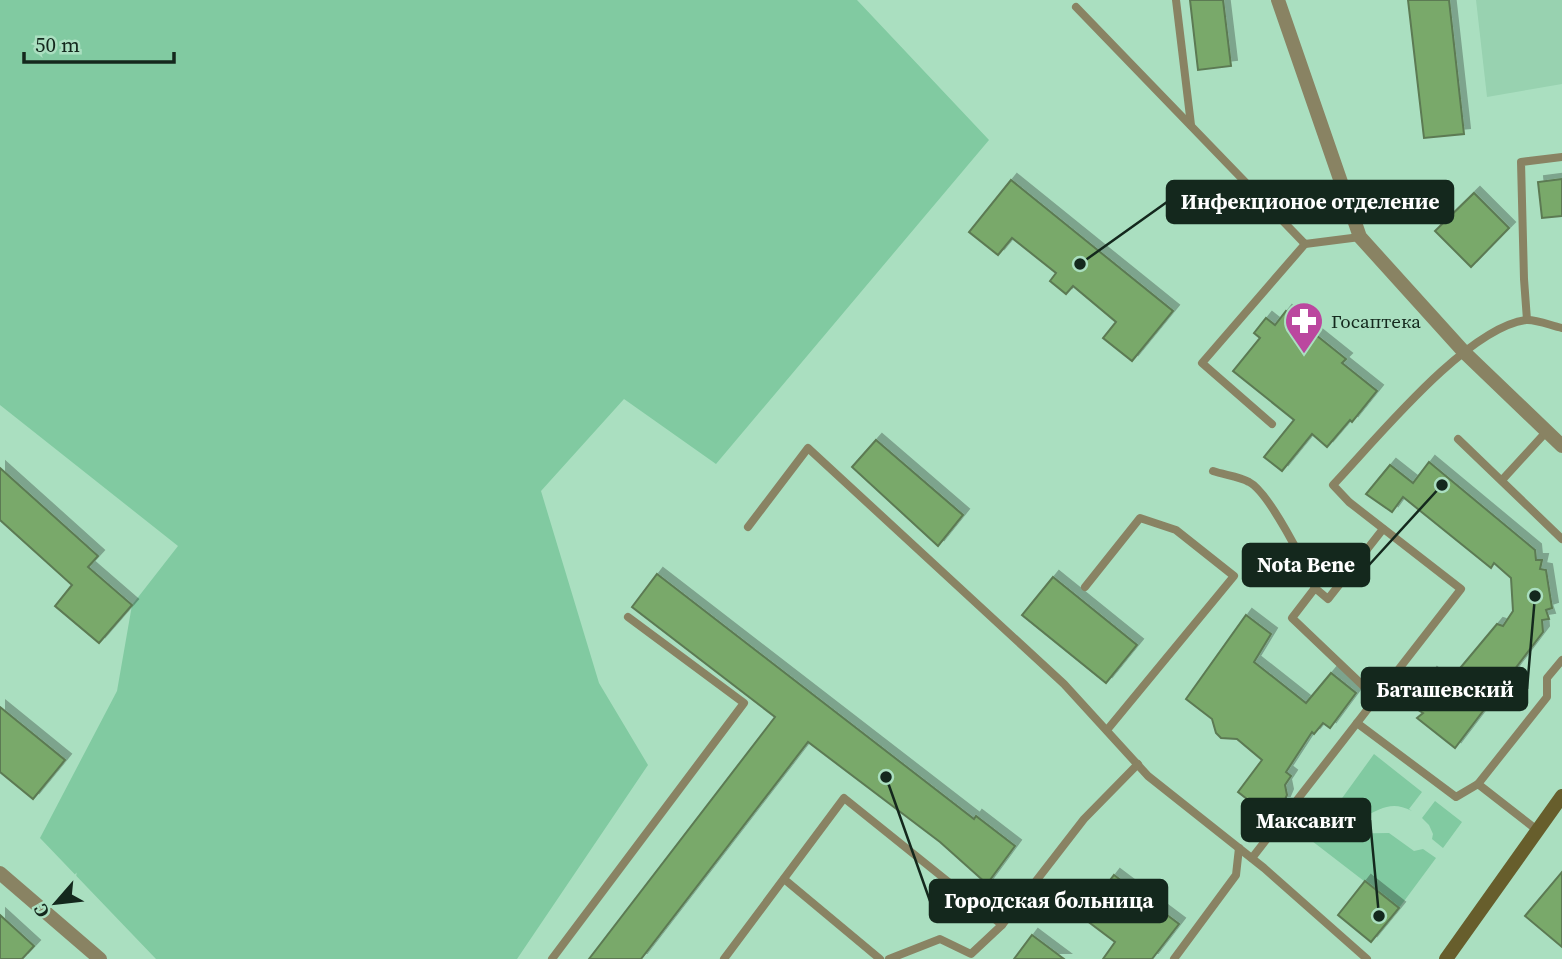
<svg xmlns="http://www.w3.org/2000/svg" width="1562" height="959" font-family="'Source Serif 4',serif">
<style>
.built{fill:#98d2b0}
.green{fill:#81caa1}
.building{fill:#79a96a;stroke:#5c7a53;stroke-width:2;filter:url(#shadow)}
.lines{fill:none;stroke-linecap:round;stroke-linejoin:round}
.service{stroke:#898363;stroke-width:8}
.minor{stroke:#898363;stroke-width:14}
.secondary{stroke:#675e2c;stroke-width:14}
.labels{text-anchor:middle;stroke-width:5;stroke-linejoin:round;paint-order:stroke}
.poi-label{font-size:19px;fill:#14281d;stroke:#aadfc0;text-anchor:start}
.leader{fill:none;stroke:#14281d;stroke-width:2.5}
.callout-dot{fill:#14281d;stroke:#aadfc0;stroke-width:2.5}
.callout{fill:#14281d;stroke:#14281d;stroke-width:2.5}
.callout-label{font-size:21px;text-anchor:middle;font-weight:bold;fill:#fff}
</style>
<defs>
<filter id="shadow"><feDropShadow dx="6" dy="-6" stdDeviation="0" flood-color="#0004"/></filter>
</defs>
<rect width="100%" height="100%" fill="#aadfc0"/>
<polygon class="built" points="1476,0 1562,0 1562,84 1487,97"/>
<g class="green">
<polygon points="0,0 857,0 989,140 716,464 624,399 541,491 599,683 648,765 517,959 156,959 40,838 117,691 132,605 178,546 0,405"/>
<path d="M1374,754L1422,792L1409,809L1412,811C1391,800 1382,809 1362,817L1340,801Z"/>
<polygon points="1435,801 1462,822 1443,848 1432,839 1433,834 1429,825 1422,818"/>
<polygon points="1389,833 1414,851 1423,849 1436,858 1399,908 1312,841 1318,834"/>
</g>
<g class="building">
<polygon points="1190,0 1223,0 1231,66 1198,70"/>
<polygon points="1408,0 1449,0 1464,134 1424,138"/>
<polygon points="1562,179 1562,216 1542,218 1538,182"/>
<polygon points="1011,180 1173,311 1132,361 1103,338 1116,322 1073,286 1066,294 1050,281 1056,273 1012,238 998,255 969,232"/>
<polygon points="1474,193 1509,228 1471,267 1435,231"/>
<polygon points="1286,311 1346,359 1342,363 1377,391 1352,422 1350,420 1327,447 1312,434 1282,471 1264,457 1294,420 1233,371 1260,338 1254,333 1266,318 1275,325"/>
<polygon points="876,440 963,515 938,546 852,467"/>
<polygon points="1429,462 1535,550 1536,560 1542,560 1540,569 1546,570 1552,608 1546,610 1549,619 1542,620 1543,632 1455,748 1417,718 1423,713 1407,703 1431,673 1446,685 1497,624 1503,626 1513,611 1511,578 1494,563 1491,568 1403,497 1392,512 1366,494 1390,465 1413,483"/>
<polygon points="0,468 98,556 88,567 132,605 99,643 55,606 72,585 0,520"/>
<polygon points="657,574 974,819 976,816 1015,846 987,884 940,842 808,742 641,959 589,959 775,717 632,607"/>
<polygon points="1053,577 1137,645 1106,683 1022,615"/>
<polygon points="1246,615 1271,634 1254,662 1306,703 1331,673 1356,693 1330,728 1323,723 1314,734 1312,732 1286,772 1291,776 1285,785 1287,795 1284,802 1273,802 1265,813 1238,792 1262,760 1237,739 1221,738 1216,733 1212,719 1186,699"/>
<polygon points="0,707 65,760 33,799 0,772"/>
<polygon points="1562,872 1562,947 1525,916"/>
<polygon points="1114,875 1179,924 1152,959 1103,959 1115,942 1082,917"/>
<polygon points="1365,881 1399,908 1371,942 1338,915"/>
<polygon points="0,915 34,946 22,959 0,959"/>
<polygon points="1032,935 1064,959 1014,959"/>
</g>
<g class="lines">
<g class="service">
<polyline points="1176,0 1191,125"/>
<polyline points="1076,7 1305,244 1360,237"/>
<polyline points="1527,320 1524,279 1521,162 1562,157"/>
<polyline points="1272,424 1202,363 1305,244"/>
<polyline points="1458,439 1562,539"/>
<path d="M1213,471C1224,475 1239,476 1249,482C1269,492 1306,566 1315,588"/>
<polyline points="1503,479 1547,431"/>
<polyline points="748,527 808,448 1064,684 1148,776 1264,868 1367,959"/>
<polyline points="1085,587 1140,518 1176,530 1234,576 1107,730"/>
<polyline points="1376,698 1292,618 1315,588 1328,599 1383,529"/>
<polyline points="1357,723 1456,797 1478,784 1537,830"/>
<polyline points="1478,784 1547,697 1547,678 1562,660"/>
<path d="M1252,858L1461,589L1349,502L1333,485C1375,441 1466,328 1526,320C1536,319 1552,326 1562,328"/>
<polyline points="784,879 880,959"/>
<polyline points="552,959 744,703 628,617"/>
<polyline points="724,959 844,798 1002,925 1084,819 1138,764"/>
<polyline points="889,959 940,939 971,954 1002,925"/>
<polyline points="1174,959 1236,875 1239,848"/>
</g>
<g class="minor">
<polyline points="1278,0 1360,237 1464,352 1562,446"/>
<polyline points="0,873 100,959"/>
</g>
<polyline class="secondary" points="1446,959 1562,796"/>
</g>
<defs>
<symbol id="pharmacy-pin" viewBox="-11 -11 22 30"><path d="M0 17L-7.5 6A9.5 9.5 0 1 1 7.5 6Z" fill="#bb479f" stroke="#aadfc0"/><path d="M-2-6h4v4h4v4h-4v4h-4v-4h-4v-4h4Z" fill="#fff"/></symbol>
</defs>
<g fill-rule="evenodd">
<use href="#pharmacy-pin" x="1282" y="299" width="44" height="60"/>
</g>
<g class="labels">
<g class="poi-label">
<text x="1331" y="328">Госаптека</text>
</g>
</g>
<path class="leader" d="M1080 264L1167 202M1442 485L1369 565M1535 596L1527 689M1379 916L1370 820M886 777L930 901"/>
<g class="callout-dot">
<circle cx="1080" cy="264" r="7"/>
<circle cx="1442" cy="485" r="7"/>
<circle cx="1535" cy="596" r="7"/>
<circle cx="1379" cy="916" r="7"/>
<circle cx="886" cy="777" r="7"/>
</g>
<g class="callout">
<rect x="1167" y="181" width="286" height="42" rx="7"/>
<rect x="1243" y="544" width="126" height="42" rx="7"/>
<rect x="1362" y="668" width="165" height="42" rx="7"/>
<rect x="1242" y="799" width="128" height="42" rx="7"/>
<rect x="930" y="880" width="237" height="42" rx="7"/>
</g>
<g class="callout-label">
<text x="1310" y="209">Инфекционое отделение</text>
<text x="1306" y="572">Nota Bene</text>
<text x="1445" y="697">Баташевский</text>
<text x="1306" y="828">Максавит</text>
<text x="1049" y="908">Городская больница</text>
</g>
<g transform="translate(56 903) rotate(242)" stroke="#aadfc0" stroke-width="5" paint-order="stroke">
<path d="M0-5L12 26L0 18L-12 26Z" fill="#14281d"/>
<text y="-10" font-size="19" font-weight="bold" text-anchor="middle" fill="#14281d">С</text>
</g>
<path d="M24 52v10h150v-10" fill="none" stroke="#14281d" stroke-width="3.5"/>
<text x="35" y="52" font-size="21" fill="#14281d" stroke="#aadfc0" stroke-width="5" paint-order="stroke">50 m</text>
</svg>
